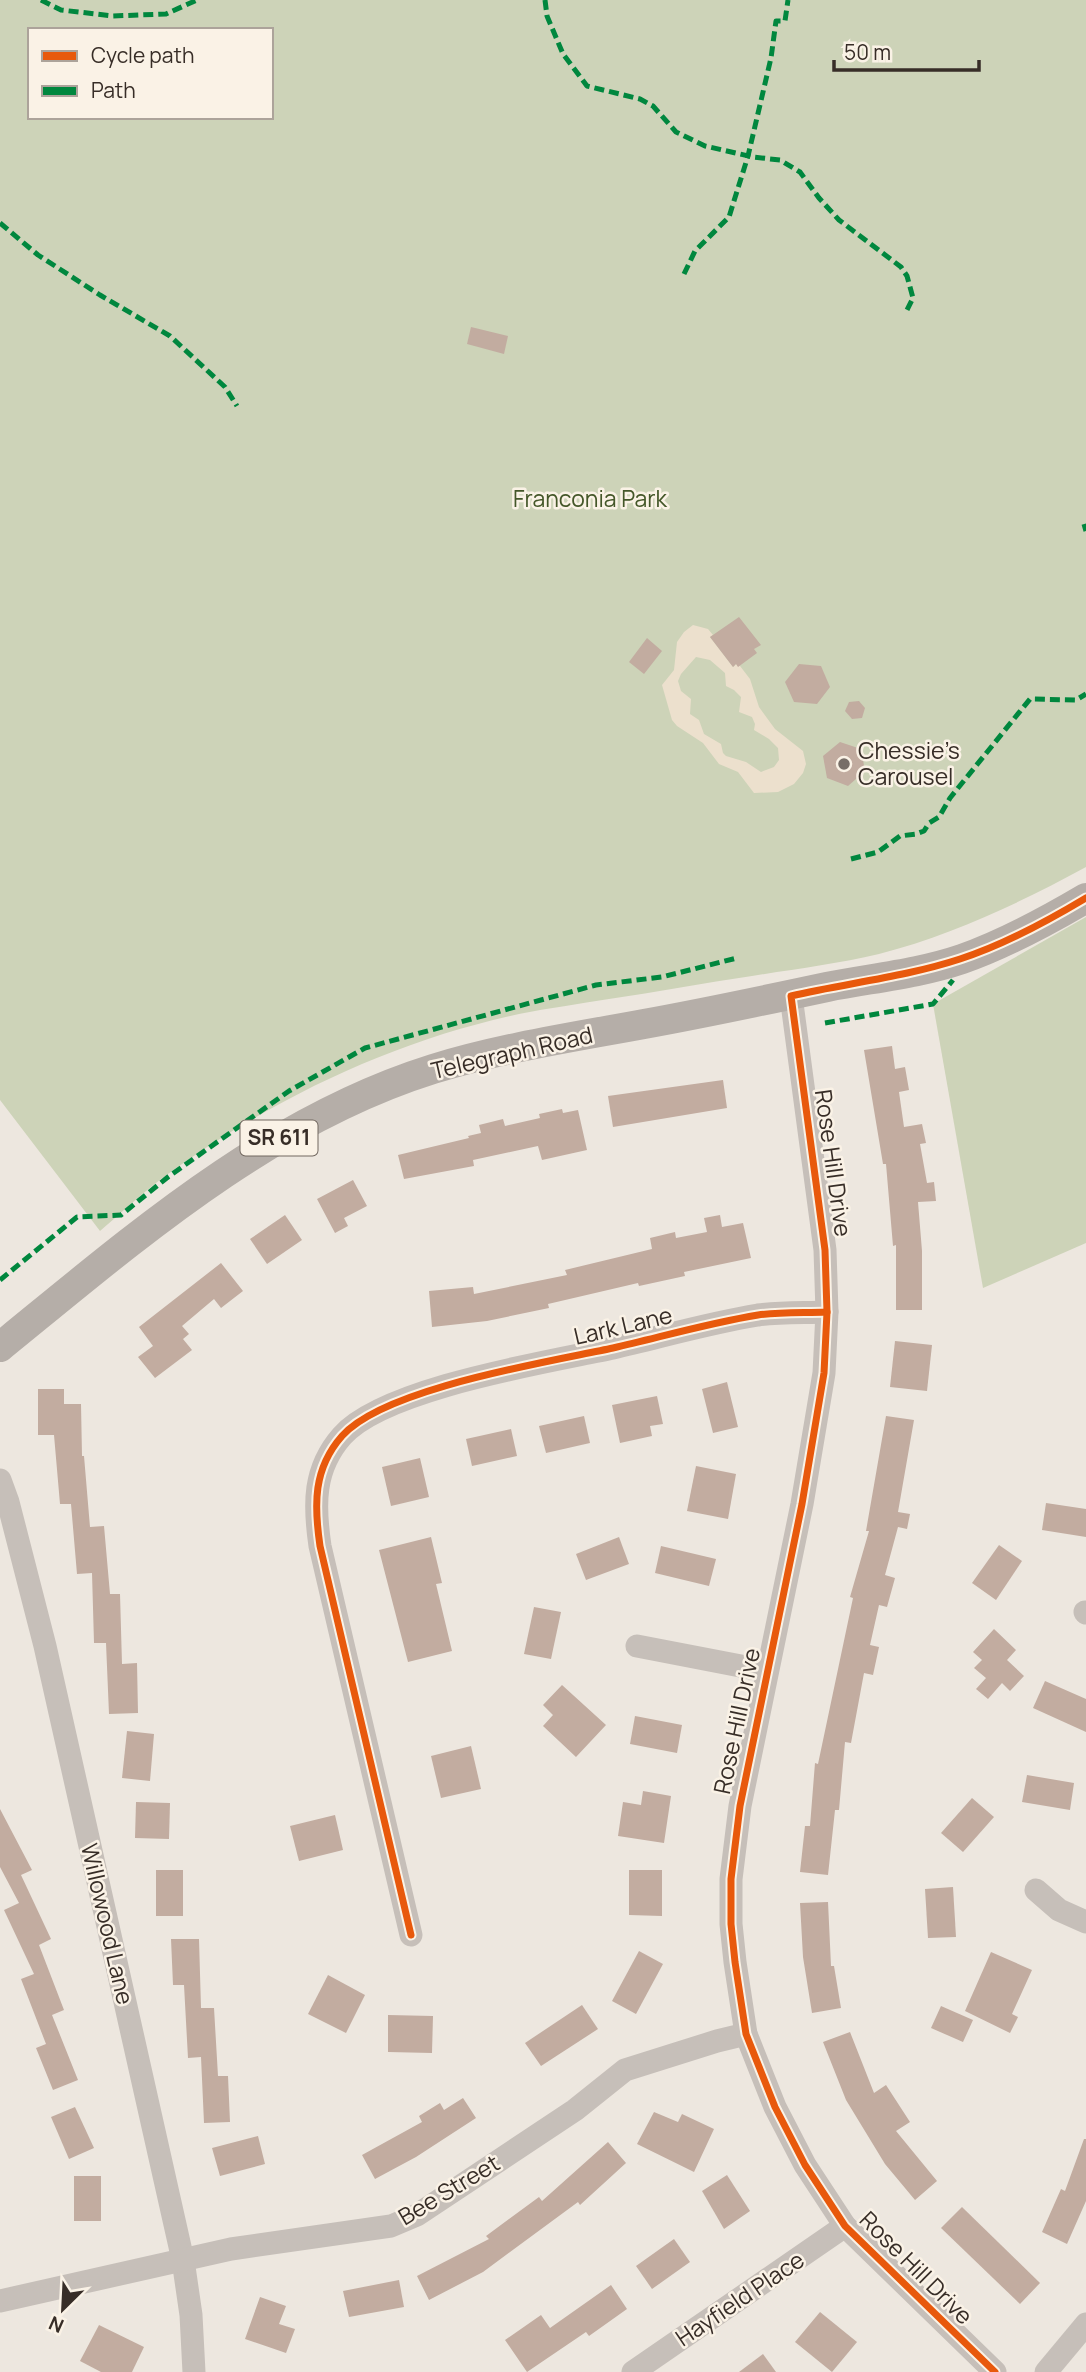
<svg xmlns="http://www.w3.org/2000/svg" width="1086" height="2372" font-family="Manrope,sans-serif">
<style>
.green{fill:#cdd3b8;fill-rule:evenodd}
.plaza{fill:#ece0cd;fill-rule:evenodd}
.building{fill:#c2aca0}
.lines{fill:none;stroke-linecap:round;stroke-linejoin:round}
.minor{stroke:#c6bfb9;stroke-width:23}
.major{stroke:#b5aea8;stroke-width:30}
.quiet{stroke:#00873e;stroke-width:5;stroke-dasharray:10 5;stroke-linecap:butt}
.cycleway-casing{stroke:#faf2e6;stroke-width:11}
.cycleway{stroke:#e8590c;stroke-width:7}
.poi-dot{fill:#776e67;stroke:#faf2e6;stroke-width:2.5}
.labels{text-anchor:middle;stroke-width:5;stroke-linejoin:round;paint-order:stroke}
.shield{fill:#faf2e6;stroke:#726860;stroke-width:2}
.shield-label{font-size:21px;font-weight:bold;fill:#372d27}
.park-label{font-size:23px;fill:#445729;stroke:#faf2e6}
.poi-label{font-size:23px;fill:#372d27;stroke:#faf2e6;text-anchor:start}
.street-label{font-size:23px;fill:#372d27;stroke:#faf2e6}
</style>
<rect width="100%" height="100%" fill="#ede7df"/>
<g class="green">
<path d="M0,0H1086V867C1020,903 952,935 879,954C837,964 795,969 752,976C704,983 657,992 609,999C579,1004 549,1008 519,1014C389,1042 268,1101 161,1179C140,1195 120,1214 100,1231L0,1100ZM30,30H271V117H30Z"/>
<polygon points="1086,917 1086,1243 983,1288 933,1004"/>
</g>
<path class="plaza" d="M693,625L708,629L713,635L710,637L733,667L736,664L740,666L750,679L759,707L775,729L803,751L806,764L803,773L794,784L778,792L754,793L738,772L719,764L703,743L677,726L672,720L662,685L674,670L677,642L684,632ZM696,657L710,660L725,673L726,686L734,690L741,697L739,712L752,717L755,724L754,730L769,739L778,748L779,760L774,767L761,772L746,762L726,756L723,753L721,744L704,734L699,720L690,714L691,699L681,691L678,681L681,674Z"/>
<g class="building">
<polygon points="471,327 508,336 504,354 467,344"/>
<polygon points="739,617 761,645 754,649 757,653 738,667 736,664 733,667 710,637"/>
<polygon points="647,638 662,651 644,674 629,662"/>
<polygon points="799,664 821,666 830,687 817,704 794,702 785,682"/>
<polygon points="859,701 865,708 862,718 852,719 845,711 849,702"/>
<polygon points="840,742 861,749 865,771 848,786 827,778 823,756"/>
<polygon points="892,1046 895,1069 905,1067 909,1090 899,1092 904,1127 922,1124 926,1143 920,1144 927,1183 934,1182 936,1201 918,1202 922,1251 922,1310 896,1310 896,1245 893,1246 886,1164 883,1164 864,1050"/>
<polygon points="723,1080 727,1108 613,1127 608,1096"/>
<polygon points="562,1109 563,1113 578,1110 587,1150 542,1160 538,1146 473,1160 474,1166 404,1179 398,1155 469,1138 468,1136 481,1133 479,1125 503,1119 505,1126 540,1118 539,1114"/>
<polygon points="353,1180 367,1206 344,1218 348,1226 335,1233 317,1199"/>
<polygon points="285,1215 302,1240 267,1264 250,1239"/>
<polygon points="720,1215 722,1227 743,1223 751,1258 684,1272 685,1276 639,1286 638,1283 548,1304 549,1308 487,1321 432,1327 429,1291 473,1287 474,1294 567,1275 565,1270 652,1249 650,1238 675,1232 676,1238 707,1232 704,1218"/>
<polygon points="221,1263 243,1291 221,1308 214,1299 182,1326 189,1334 183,1339 192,1350 155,1378 138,1357 153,1346 139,1327"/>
<polygon points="895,1341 932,1345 927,1391 890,1387"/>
<polygon points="727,1382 738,1427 713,1433 702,1389"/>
<polygon points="38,1389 64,1389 64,1404 81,1404 82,1456 84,1456 90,1527 104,1526 110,1594 120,1594 122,1664 137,1663 138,1713 109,1714 106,1643 94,1643 92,1573 77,1574 71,1504 60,1504 54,1435 38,1435"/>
<polygon points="657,1396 663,1424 650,1426 652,1436 620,1443 612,1405"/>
<polygon points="584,1416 590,1443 546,1453 539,1426"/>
<polygon points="886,1416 914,1420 898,1512 910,1514 907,1529 898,1527 885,1575 895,1578 887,1607 879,1605 870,1645 879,1647 873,1675 864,1673 851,1743 845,1742 839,1810 835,1810 828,1875 800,1872 805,1826 810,1826 815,1763 818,1764 853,1598 850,1597 869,1531 866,1531"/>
<polygon points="511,1429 517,1456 472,1466 466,1439"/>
<polygon points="420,1458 429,1497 391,1506 382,1467"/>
<polygon points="696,1466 736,1474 728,1519 687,1511"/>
<polygon points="1046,1503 1086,1509 1086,1537 1042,1530"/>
<polygon points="431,1537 442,1583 436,1584 452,1651 408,1662 379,1550"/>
<polygon points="619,1537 629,1564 586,1580 576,1554"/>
<polygon points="999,1545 1022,1561 996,1600 972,1583"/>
<polygon points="661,1546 716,1559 709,1586 655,1573"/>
<polygon points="534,1607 561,1612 551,1659 524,1654"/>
<polygon points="994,1629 1016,1650 1007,1660 1024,1676 1010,1691 1002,1683 988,1699 976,1689 986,1678 974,1668 982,1660 973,1652"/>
<polygon points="1045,1681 1086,1699 1086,1732 1033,1708"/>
<polygon points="562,1685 606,1725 576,1757 543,1726 553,1715 543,1705"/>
<polygon points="635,1716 682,1725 677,1753 630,1744"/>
<polygon points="127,1731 154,1734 150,1781 122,1778"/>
<polygon points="471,1746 481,1789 441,1798 431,1756"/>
<polygon points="1027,1775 1074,1783 1070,1810 1022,1802"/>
<polygon points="643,1791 671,1796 664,1843 618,1836 623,1802 641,1805"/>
<polygon points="972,1798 994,1817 963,1852 941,1833"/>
<polygon points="136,1802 170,1803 169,1839 135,1838"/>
<polygon points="0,1809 32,1870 21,1875 51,1939 39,1945 64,2010 52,2015 78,2080 53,2090 36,2048 46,2044 21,1979 34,1974 4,1910 19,1903 0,1867"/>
<polygon points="335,1815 343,1850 299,1861 290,1826"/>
<rect x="156" y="1870" width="27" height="46"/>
<polygon points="629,1870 662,1870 662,1916 629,1915"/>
<polygon points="953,1887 956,1937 928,1938 925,1889"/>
<polygon points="828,1902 831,1966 834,1966 841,2008 812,2013 803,1957 800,1903"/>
<polygon points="171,1939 199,1939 201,2008 214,2008 218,2076 228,2076 230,2122 204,2123 201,2057 188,2058 184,1985 173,1985"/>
<polygon points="639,1951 663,1964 636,2014 612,2001"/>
<polygon points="991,1952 1032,1970 1012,2014 1018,2017 1010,2033 965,2011"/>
<polygon points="328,1975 365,1995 346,2033 308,2014"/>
<polygon points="582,2005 598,2029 541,2066 525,2043"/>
<polygon points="941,2006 973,2020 963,2042 931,2028"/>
<polygon points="388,2015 433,2016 432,2053 388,2052"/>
<polygon points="850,2032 874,2093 886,2085 910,2122 896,2131 937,2181 915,2200 885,2164 846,2100 823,2042"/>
<polygon points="463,2098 476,2118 416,2157 375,2179 362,2155 422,2122 419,2116 440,2103 444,2110"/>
<polygon points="75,2107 94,2148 69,2159 51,2117"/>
<polygon points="654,2112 678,2122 682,2114 714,2129 694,2172 637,2144"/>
<polygon points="258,2136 265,2164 220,2176 212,2148"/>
<polygon points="1084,2139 1086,2139 1086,2201 1067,2244 1042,2232 1061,2189 1065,2191"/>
<polygon points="608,2142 626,2163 580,2205 578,2202 483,2272 429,2300 417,2276 489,2239 486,2236 539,2197 542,2201"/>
<polygon points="727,2175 750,2211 724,2229 702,2191"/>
<rect x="74" y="2176" width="27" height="45"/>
<polygon points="962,2207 1040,2283 1020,2304 941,2228"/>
<polygon points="674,2239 690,2262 652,2289 636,2266"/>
<polygon points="399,2280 404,2307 349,2317 343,2291"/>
<polygon points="611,2285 627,2309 589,2336 586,2332 527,2372 505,2340 541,2315 550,2328"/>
<polygon points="260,2297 286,2306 279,2324 295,2329 286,2353 245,2339"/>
<polygon points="820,2312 857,2342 832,2372 795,2342"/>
<polygon points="99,2325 144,2347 132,2372 101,2372 80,2361"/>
<polygon points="763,2354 776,2372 739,2372"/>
</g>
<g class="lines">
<g class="minor">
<polyline points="791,996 825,1250 827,1312 824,1373 802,1504 740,1806 731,1879 731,1924 735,1962 746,2034 775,2107 805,2165 845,2226 995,2372"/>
<polyline points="0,1480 8,1502 45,1646 183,2260 191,2315 194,2372"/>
<polyline points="1085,1612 1086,1613"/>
<polyline points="637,1646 767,1671"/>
<polyline points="1036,1890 1059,1910 1086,1922"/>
<path d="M411,1935L320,1546C314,1505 313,1469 342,1436C384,1388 548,1362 613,1348C661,1337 709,1323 758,1315C780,1312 805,1313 827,1312"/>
<polyline points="0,2301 231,2249 391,2226 417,2215 575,2110 625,2070 717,2041 746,2034"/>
<polyline points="633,2372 845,2226"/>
<polyline points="1046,2372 1086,2324"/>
</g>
<path class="major" d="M0,1347C133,1239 267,1121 433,1069C501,1048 573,1037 644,1024C705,1013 766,1000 827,987C872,978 918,974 962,959C1005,944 1047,921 1086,898"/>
<g class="quiet">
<polyline points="41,0 61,10 113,16 166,14 197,0"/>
<polyline points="545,0 547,16 563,54 587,86 640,99 653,106 676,132 705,146 753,157 780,160 800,172 819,198 839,220 901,267 907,276 913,298 907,310"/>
<polyline points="0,223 38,255 100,295 170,336 225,387 237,406"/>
<polyline points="684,274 695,251 729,217 748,156 771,58 776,21 785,21 788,0"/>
<polyline points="1084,524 1086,531"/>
<polyline points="851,859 878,852 900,836 916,834 924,831 929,823 939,817 950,798 1030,699 1076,700 1086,694"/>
<polyline points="825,1023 933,1004 953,980"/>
<polyline points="0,1280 77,1217 121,1215 168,1177 289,1091 365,1048 596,985 662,977 737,958"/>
</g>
<defs>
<g id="cycleway">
<path d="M411,1935L320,1546C314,1505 313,1469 342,1436C384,1388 548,1362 613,1348C661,1337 709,1323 758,1315C780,1312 805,1313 827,1312"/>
<path d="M995,2372L845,2226L805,2165L775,2107L746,2034L735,1962L731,1924V1879L740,1806L802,1504L824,1373L827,1312L825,1250L791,996C847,983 905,977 960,959C1004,945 1046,922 1086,898"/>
</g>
</defs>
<use href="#cycleway" class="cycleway-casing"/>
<use href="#cycleway" class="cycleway"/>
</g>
<circle class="poi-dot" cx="844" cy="764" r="7"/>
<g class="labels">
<rect class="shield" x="240.5" y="1120.5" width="77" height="35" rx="5"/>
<g class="shield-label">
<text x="279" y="1145">SR 611</text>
</g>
<g class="park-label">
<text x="590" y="507">Franconia Park</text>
</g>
<g class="poi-label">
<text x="858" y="759">Chessie’s<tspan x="858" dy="26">Carousel</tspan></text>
</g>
<g class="street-label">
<text transform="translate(512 1053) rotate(-13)" y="8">Telegraph Road</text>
<text transform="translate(833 1163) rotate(82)" y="8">Rose Hill Drive</text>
<text transform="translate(623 1326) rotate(-13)" y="8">Lark Lane</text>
<text transform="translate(737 1721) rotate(-78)" y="8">Rose Hill Drive</text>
<text transform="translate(107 1924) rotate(77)" y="8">Willowood Lane</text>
<text transform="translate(449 2190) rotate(-31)" y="8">Bee Street</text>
<text transform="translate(916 2268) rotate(45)" y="8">Rose Hill Drive</text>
<text transform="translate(740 2299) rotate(-34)" y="8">Hayfield Place</text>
</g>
</g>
<rect x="28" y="28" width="245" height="91" fill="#faf2e6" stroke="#aca39a" stroke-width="2"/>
<rect x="42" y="51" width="35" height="10" fill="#e8590c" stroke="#aca39a" stroke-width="2"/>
<text x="91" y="63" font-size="21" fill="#372d27">Cycle path</text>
<rect x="42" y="86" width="35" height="10" fill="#00873e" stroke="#aca39a" stroke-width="2"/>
<text x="91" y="98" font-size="21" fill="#372d27">Path</text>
<g transform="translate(63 2309) rotate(204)" stroke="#faf2e6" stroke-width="5" paint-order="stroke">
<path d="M0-5L12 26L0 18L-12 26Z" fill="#372d27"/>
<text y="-10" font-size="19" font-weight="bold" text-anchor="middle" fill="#372d27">N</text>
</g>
<path d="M834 60v10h145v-10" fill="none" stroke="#372d27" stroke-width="3.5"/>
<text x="844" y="60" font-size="21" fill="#372d27" stroke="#faf2e6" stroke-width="5" paint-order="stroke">50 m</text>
</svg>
